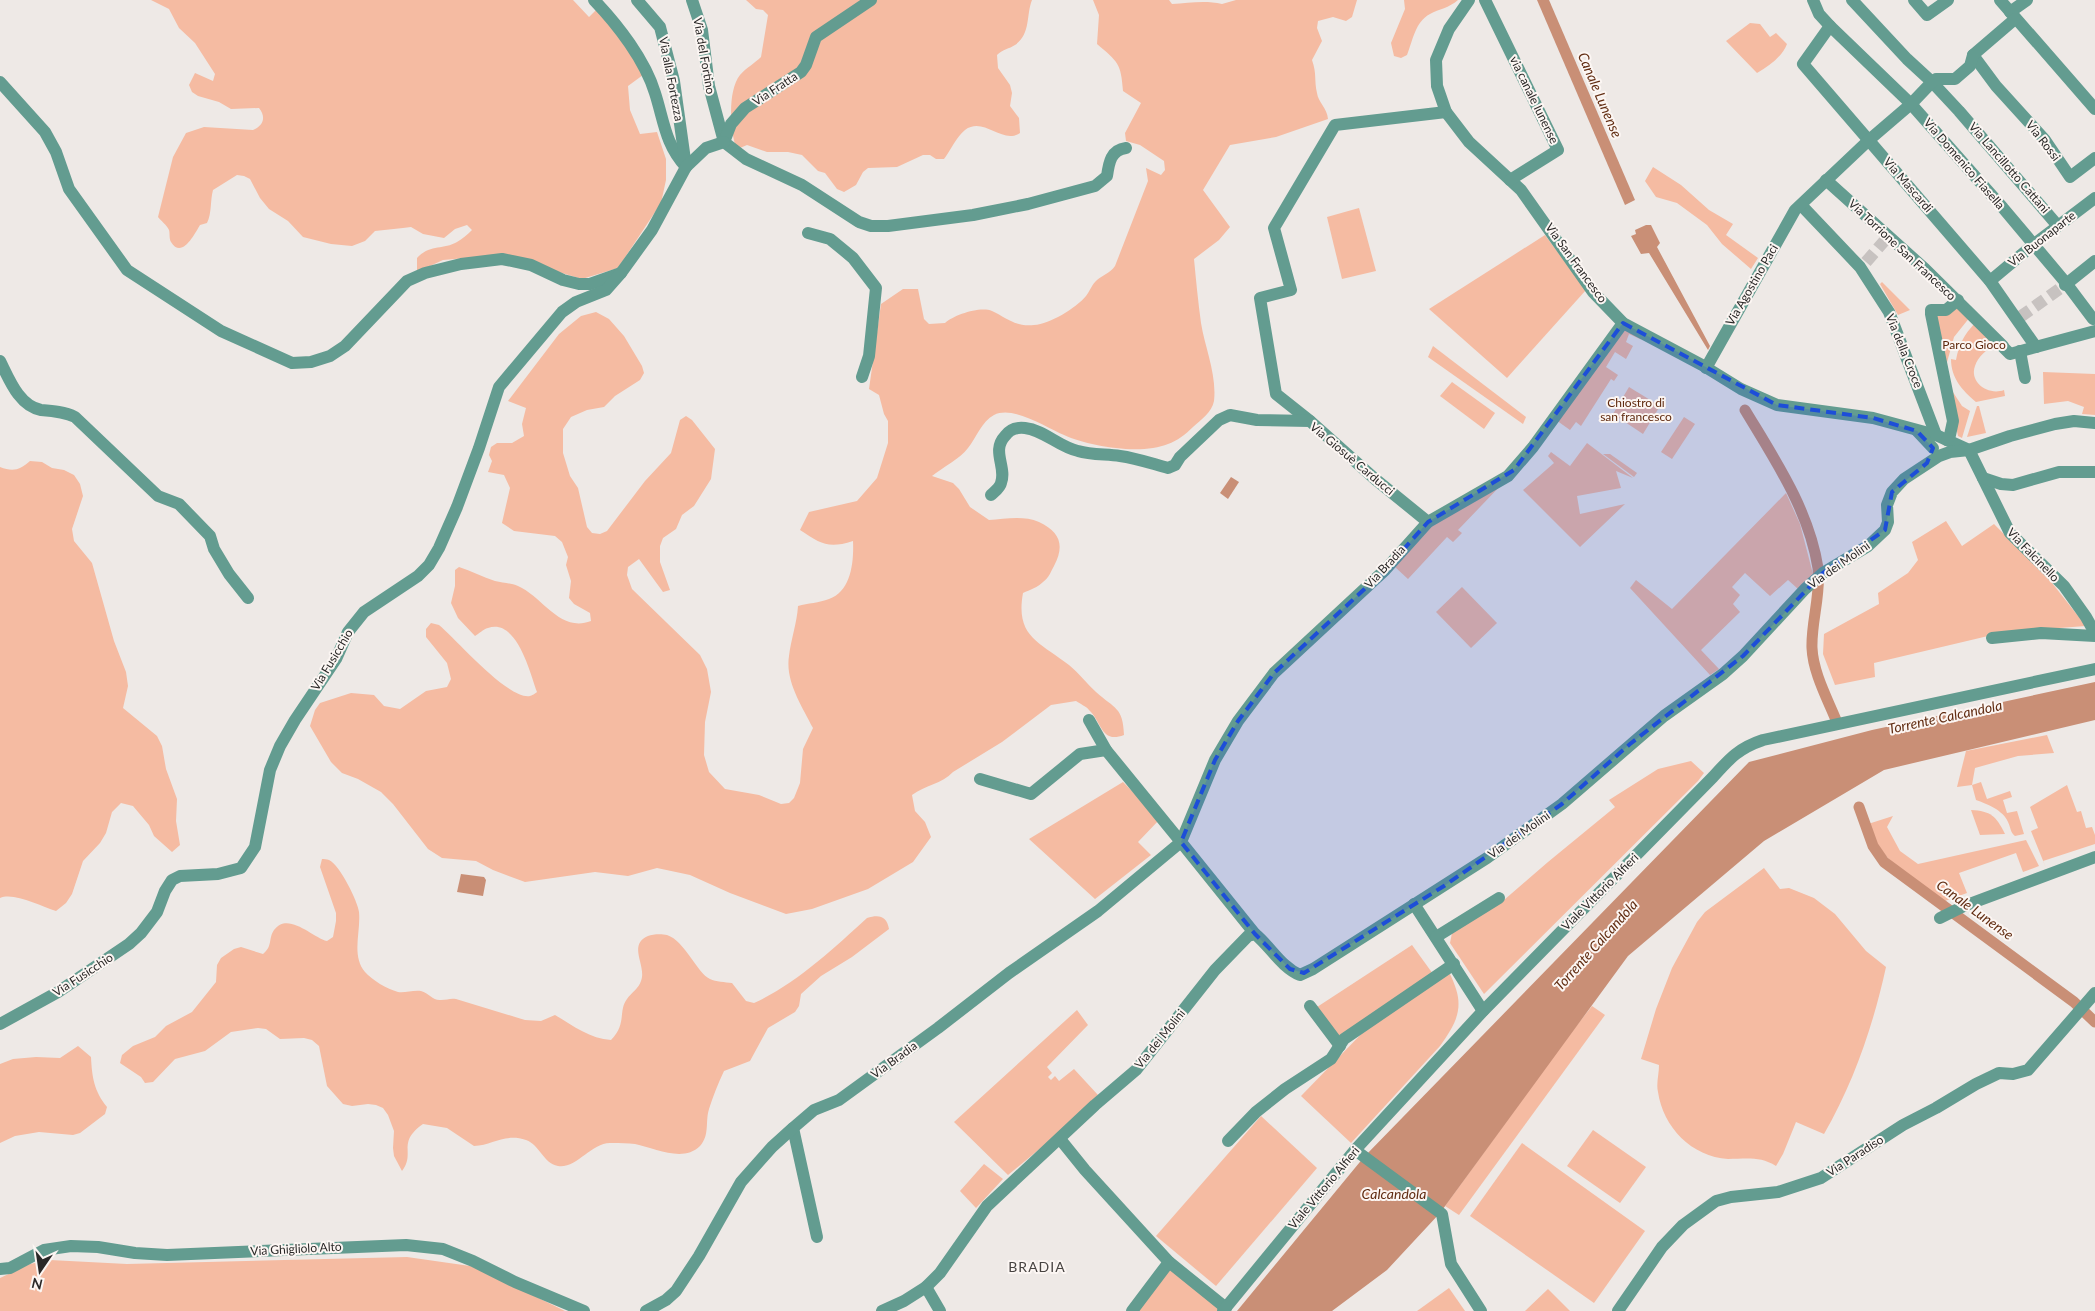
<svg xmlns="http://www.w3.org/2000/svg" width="2095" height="1311" font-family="Lato,sans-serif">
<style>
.green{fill:#f5bba2}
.water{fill:#c98f76}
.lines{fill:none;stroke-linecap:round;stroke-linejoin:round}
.canal{stroke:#c98f76;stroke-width:11}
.minor-tunnel{stroke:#c7c2c0;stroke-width:12;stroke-dasharray:12 6;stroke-linecap:butt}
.minor{stroke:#639c90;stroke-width:12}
.marked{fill:#1d4ed8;fill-opacity:0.2;stroke:#1d4ed8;stroke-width:4;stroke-dasharray:10 6;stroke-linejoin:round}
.labels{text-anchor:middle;stroke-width:4;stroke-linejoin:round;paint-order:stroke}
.street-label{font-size:12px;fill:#2a2827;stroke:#fcf6f3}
.park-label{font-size:12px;fill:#5f290e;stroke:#fcf6f3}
.water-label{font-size:14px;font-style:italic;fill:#612c11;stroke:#fcf6f3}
.neighbourhood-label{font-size:14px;letter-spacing:1px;fill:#474341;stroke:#fcf6f3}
</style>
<rect width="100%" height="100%" fill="#eee9e6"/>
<g class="green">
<path d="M151,0H573L589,17L596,10L631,50L643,75L628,86L630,110L640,134L657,132L666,159V180L661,203L618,268L582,279L501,255L443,260L417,272V258C430,244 443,250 457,242C462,239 468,234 472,230L467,225L455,229L444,238L423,234L411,227L403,228L375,231L365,241L352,246L331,244L303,237L288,221L269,209L260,198L250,179L244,176L237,175L213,190C210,201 212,213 207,223L200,225C195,233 182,260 171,242C169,239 170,233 169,230C167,225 161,221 158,217L173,157L186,133L204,127L253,130C264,125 266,117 259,108L231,109L219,102L198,96L192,92L189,85L195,73L213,81L215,74L195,43L179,28L169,9Z"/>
<path d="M746,0H1032C1026,15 1031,34 1015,45C1009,49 1003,49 997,55L998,68L1010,85L1012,93L1010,106L1019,118L1020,133C1002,145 984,116 965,130C957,136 950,151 944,159H936L930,155H923L897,167L868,168L863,172L856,185L844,192L837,189L825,173L818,171L802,155L788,152H767L747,145L740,148L735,144C730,126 728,90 740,75C746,68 755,63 761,57L768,15L763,10L756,9Z"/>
<path d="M1093,0H1169L1172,4C1189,3 1205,0 1222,4L1236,0H1357L1352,17L1346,21L1333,17L1318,21L1317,28L1322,41L1312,60C1317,74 1314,80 1317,93C1318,102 1327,108 1328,119L1276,137L1230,145L1203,190L1230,227L1219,240L1194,259C1196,280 1198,301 1201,323C1205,348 1217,375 1214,401C1212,412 1201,420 1193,427C1186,434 1177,441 1168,444C1142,455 1090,447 1064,435C1047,428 1013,405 994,415C982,421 976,438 968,448C960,459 943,467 932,476L953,483L959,489L970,507L989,520C1005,519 1023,515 1039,522C1060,532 1065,545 1054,566C1051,571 1049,578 1043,582C1038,587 1030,590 1023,593C1015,637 1040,642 1069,665C1079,673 1087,684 1096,692C1115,709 1123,707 1124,735C1101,744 1102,722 1089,710C1086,706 1080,704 1076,701L1051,705L1002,742L953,772C942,784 925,785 912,795L915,811L925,822L931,837L913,862L868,889L812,909L786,914L730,893L690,875L657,868L628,876L595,872L525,882L493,870L476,861L442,858L428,849L393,804L381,792L358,779L342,773L331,762L310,726L315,710L320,703L351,693L374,695L384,706L400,709L426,691L447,687L451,679L447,663L426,637V629L431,623L439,625C456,639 508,700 530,696C531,696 536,693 537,692C530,673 517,618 488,628C483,629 479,634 475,636L458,618L451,603L455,586V570L459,567C471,571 483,577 495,581C503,583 511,583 518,586C543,597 560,633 591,621L590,613L574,604L569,598L571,581L566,565L568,557L562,542L555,536L514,531L502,523L510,488L504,475L488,472L492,461L489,455L491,447L497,443H512L524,436L522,424L526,408L508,401L559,334L581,316L596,312L609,319L624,336L642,366L644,373L640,380L615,396L604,407L587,410L571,417L563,429V453L570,476L578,488L587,527L592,533L600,534L607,531L645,481L671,453L680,420L686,416L692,420L715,449L711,479L694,506L682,515L676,529L663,538L660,546V562L670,590L663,592L639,559L628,567L627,575L632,589L700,655L707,669L711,692L705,722L704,755L709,772L725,789L759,795L781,804L789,803L794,798L800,783L803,749L813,728C802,706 785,681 789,656C791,639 797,623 798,606C808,603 819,603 829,599C851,592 854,562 853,541C828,549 821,544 800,530L809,512L857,501L877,478L888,443V421L884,414L879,395L869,389L881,304L903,289H918L924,319L929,324L945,323C954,315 980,306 992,311C1007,318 1015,327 1034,325C1050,324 1076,308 1086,296C1090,291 1092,284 1097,280C1103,275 1110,273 1115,266L1148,181L1146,168L1161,175L1165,170L1164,161L1140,145L1126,141L1125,133L1141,103L1123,91C1121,63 1118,62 1097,44L1099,15Z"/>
<path d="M1404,0H1458C1449,8 1439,9 1430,14C1415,22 1413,40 1407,55L1401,58L1394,56L1391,43L1405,9Z"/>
<path d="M1750,23L1760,24L1770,37L1776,33L1787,44C1782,57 1769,66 1757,73L1726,41Z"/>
<polygon points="1653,167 1681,185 1709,210 1733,224 1726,235 1758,258 1751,269 1722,244 1707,225 1677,203 1656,197 1645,181"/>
<polygon points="1359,208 1376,271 1342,279 1327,217"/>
<polygon points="1545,235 1586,290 1507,378 1429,309"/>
<polygon points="1882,282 1910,310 1898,315 1880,284"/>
<polygon points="1958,305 1970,317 1954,337 1946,366 1936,313"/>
<path d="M1975,323L1995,344C1987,350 1978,356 1975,366C1969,382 1988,396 2004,390L2005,396L1976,402C1962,390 1951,378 1951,359L1956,360C1959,344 1964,335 1975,323Z"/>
<polygon points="1626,327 1642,340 1629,334 1626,342 1633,346 1626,359 1615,352 1606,367 1618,375 1614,381 1611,379 1581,426 1576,422 1570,430 1556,420"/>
<polygon points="1433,346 1526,417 1523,424 1428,357"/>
<polygon points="2043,372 2095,374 2095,415 2082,414 2084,407 2068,401 2044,404"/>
<polygon points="1452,382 1495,413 1484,429 1440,396"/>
<polygon points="1947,383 1962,406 1970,411 1962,438 1958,436"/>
<polygon points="1629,387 1660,406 1643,434 1613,414"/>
<polygon points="1977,406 1979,406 1986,433 1967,437"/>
<polygon points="1684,417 1695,424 1672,459 1661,452"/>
<polygon points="1587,443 1633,478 1616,471 1621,488 1577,496 1580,514 1625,504 1580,547 1523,490 1554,463 1548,456 1551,452 1570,466"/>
<polygon points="1603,454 1610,454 1637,473 1634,477"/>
<path d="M30,461L42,462L52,468L64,470L74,475L80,484L83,496L72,529L74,541L92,563L114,641L126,672L128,686L123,708L157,736L162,746L166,769L177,799L176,821L180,845L172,852L154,836L149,825L133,806L121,803L112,812L106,833L100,843L83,861L72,894L66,903L56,911C40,906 14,892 0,898V467C13,472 20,470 30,461Z"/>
<polygon points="1504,482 1458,530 1462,533 1453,542 1447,537 1408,579 1395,567 1429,528"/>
<polygon points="1786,493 1800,524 1813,574 1798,589 1788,580 1770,596 1745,573 1732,587 1740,595 1733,604 1740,612 1701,650 1719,669 1710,675 1630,588 1636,580 1672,609"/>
<polygon points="1946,521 1962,546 1994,524 2052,583 2086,626 2005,632 1874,663 1875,677 1835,685 1823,654 1824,634 1879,604 1878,593 1908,573 1918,560 1912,542"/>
<polygon points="1462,587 1497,623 1471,648 1436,612"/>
<path d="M2047,735L2054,753L2018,756L1975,768L1972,785L1981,782L1987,799L2010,791L2012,797L2003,800L2007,813L2017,811L2024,834L2015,836C2010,832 2011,828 2008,822C2003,810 1987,804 1976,800L1972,785L1957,787L1966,751Z"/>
<polygon points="1691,761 1704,773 1698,781 1484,994 1450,943 1452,933 1504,900 1548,862 1615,807 1609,800 1658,769"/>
<polygon points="1123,782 1160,819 1138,842 1151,855 1095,899 1029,839"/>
<polygon points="2067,785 2077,812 2081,811 2086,828 2092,827 2095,835 2095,844 2043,861 2046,868 2031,831 2038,828 2030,807"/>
<path d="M1971,810C1991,811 1996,816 2005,834L1980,835Z"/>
<path d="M1893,816L1887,827L1900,851L1918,864L2026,840L2039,866L2023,872L2016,853L1959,873L1967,893L1945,901C1915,880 1879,862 1868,824Z"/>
<path d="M322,859C324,859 327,859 329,860C340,865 358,902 359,912C361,932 351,955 365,972C372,980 387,989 398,992C405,993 413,990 421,991C429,993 433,1001 441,1000C447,1000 450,998 456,999L525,1020L541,1021L555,1015C572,1025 590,1039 611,1040C627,1024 618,1011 627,999C631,993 639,988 641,981C647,966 627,945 648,936C653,934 662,934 667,935C685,941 697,973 710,979C716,982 725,982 732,983L746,1001L754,1003C796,984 833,949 867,918C879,914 887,916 889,929L852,957L821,976L801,994L799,1006L795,1012L768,1028L750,1061L724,1071C718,1084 713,1096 709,1109C705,1122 710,1135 700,1146C683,1163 655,1148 635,1144C628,1143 620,1143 612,1143C592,1141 577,1169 558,1166C543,1163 540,1145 526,1140C505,1133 493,1145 474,1146L447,1128L423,1124C396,1143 416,1153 402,1171L394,1156L393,1148L394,1131L388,1115L383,1108L376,1105L368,1104L352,1106L343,1104L327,1086L319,1046L312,1040L304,1038L280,1039L266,1029L258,1028L231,1032L205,1051L175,1059L153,1082L145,1083L141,1077L120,1063L122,1055L133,1046L155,1037L166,1026L192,1012L216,982L217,965L221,958L234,949L241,947L263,954C273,946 268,939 274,930C288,911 312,937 327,941L333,937L336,921V913L320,867Z"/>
<path d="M1764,868L1780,889L1789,888L1814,898L1835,914L1866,951L1886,967C1873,1026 1854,1082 1824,1134L1796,1122L1783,1154L1776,1166C1760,1156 1746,1159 1728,1159C1692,1157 1663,1127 1658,1092C1656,1084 1659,1074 1659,1065L1641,1059L1656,1009L1672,968L1697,922L1705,912Z"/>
<polygon points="1412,945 1433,974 1340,1038 1314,1009"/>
<path d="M1449,972C1465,1004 1460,1018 1440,1046L1351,1143L1301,1096L1372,1023Z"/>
<polygon points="1592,1006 1605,1015 1459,1215 1445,1206 1566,1039"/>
<polygon points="1077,1010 1088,1025 1047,1067 1052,1073 1048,1077 1051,1080 1055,1076 1059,1081 1074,1069 1098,1095 1066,1127 1008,1175 954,1122"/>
<path d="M78,1046L91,1057C92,1077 94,1091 107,1107L105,1114L80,1133L73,1135L39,1132L15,1136L0,1143V1064L13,1059L36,1057L60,1058Z"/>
<polygon points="1261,1116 1317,1168 1216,1286 1156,1236"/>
<polygon points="1593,1130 1646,1167 1620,1203 1567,1166"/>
<polygon points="1522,1143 1645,1231 1594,1303 1470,1216"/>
<polygon points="984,1164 1003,1179 976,1208 960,1191"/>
<polygon points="407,1257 484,1268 500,1279 565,1311 0,1311 0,1278 30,1264 50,1260 127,1264"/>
<polygon points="1169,1267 1219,1308 1217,1311 1136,1311"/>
<polygon points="1449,1288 1465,1311 1417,1311"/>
<polygon points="1548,1289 1570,1311 1525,1311"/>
</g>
<g class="water">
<polygon points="1537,0 1549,0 1635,200 1625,205"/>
<polygon points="1646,225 1651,225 1660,243 1657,247 1710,346 1708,350 1649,253 1641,254 1631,236 1636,234 1635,230"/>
<polygon points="1231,477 1239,482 1228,499 1220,493"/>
<polygon points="2095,682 2095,720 1884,770 1764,841 1628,956 1440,1213 1387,1270 1332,1311 1237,1311 1364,1157 1749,762 1872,730"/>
<polygon points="461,874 484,877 486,880 483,896 457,892"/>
</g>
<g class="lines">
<g class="canal">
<path d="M1745,410C1775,460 1809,510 1818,568C1821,595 1811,622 1812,648C1813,672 1827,698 1836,720"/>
<polyline points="1859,807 1873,846 1884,862 2074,1002 2095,1022"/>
</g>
<g class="minor-tunnel">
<polyline points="1866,262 1886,239"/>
<polyline points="2020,317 2065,285"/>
</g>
<g class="minor">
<path d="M594,0C618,25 645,60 655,93C664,121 665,144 686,167"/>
<polyline points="637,0 660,27 674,81 686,167"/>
<path d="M692,0L702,30L709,86L724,142L746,159L802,185L859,222L871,226H888L973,215L1028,204L1095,186L1107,176C1109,162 1111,150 1126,148"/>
<polyline points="1469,0 1449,29 1436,60 1437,86 1446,112 1469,142 1521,190 1593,292 1623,323 1702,365 1741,389 1777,405 1873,418 1936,435 1969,450 2010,533 2064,586 2086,617 2095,633"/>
<polyline points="1485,0 1558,150 1510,180"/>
<polyline points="1813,0 1819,14 1830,26 1911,104 2003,208 2066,283 2093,319"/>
<polyline points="1852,0 1907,59 1932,82 1959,111 2058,226"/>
<polyline points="1914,0 1927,15 1948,0"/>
<polyline points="2000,0 2095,109"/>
<polyline points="2010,12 2027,0"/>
<polyline points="1830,26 1803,64 1990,281 2036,347"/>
<polyline points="1973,55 1996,86 2045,140 2070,177 2095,158"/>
<polyline points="0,82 45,132 56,152 69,189 127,270 221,331 292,363 311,362 330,356 345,346 407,281 425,273 461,264 502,259 531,265 563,280 579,284 590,284 621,273"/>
<polyline points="724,142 731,124 745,108 801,72 806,65 816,37 871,0"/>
<polyline points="1826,180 1925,269 2003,346"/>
<polyline points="1802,206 1860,267 1889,312 1936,435"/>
<polyline points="808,233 830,239 853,258 876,288 869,356 862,377"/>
<polyline points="1990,281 2033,245 2095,198"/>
<polyline points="2065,285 2095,261"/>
<polyline points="2003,347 2010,354 2095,331"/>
<polyline points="2020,351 2025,378"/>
<path d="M0,361C9,379 19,406 41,410C53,411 65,412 75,417L158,496L179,504L210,536L214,549L229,574L248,598"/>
<polyline points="1706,368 1795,210 1869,140 1911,104 1932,82 1936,79 1955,79 1970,66 1973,55 2015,19"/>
<polyline points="1310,421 1276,394 1260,298 1291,290 1274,228 1335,125 1446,112"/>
<polyline points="1917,431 1933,448"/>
<polyline points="1947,440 1950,435 1953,421 1931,314 1931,310 1946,310 1958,300"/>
<polyline points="1983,478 2001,484 2013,485 2059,472 2095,472"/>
<path d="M991,495C994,492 1000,488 1001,483C1007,467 991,451 1005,436C1010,429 1017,427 1025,428C1044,430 1059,447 1078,451C1091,455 1106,454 1120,456C1136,458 1153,464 1168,468L1175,465L1180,457L1219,420L1230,415L1257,420L1310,421L1375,479L1428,522"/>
<polyline points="1992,638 2041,633 2095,636"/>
<polyline points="980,779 1031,794 1080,754 1106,750"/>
<polyline points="1414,904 1483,1011"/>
<polyline points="1940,918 1964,906 2095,857"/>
<polyline points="1255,934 1181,842 1215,760 1238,721 1274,673 1385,570 1428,522 1508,476 1533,447 1623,323"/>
<polyline points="1436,937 1499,898"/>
<polyline points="1310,1006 1340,1046"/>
<polyline points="0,1024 58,992 129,944 141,933 157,912 165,891 172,880 180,876 218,874 241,868 255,847 270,770 280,746 295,720 336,659 348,632 364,612 418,576 429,565 439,548 457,507 479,448 499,387 562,312 576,302 606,290 621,273 652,230 686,167 706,148 724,142"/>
<polyline points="793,1128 817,1237"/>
<polyline points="1060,1139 1085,1170 1169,1262 1226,1308"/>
<polyline points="1228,1141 1256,1112 1285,1089 1331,1059 1344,1039 1454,964"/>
<polyline points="1355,1150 1442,1214 1451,1264 1481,1311"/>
<polyline points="0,1269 10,1268 44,1250 71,1246 98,1247 135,1253 167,1255 406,1245 443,1249 473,1261 515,1282 584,1311"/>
<polyline points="926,1287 940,1311"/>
<polyline points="646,1311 666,1300 676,1291 699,1256 741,1182 772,1147 793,1128 814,1110 839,1100 938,1028 1009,973 1098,911 1181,842 1106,750 1089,720"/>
<path d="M882,1311L904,1301L926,1287L940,1273L987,1206L1095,1105L1136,1070L1215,970L1248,936L1255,934C1270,946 1281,967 1300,975L1313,969L1487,858L1562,804L1664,716L1723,674L1743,656L1805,589L1823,573L1868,546L1885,530L1888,522L1887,505L1892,492L1904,479L1939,456L1950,452L1969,450L2010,436L2055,424L2074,421L2095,423"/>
<polyline points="1132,1311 1169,1262"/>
<path d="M1223,1311L1355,1150L1483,1011L1713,777C1730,758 1739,748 1763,740L2095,669"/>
<polyline points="1618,1311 1662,1247 1683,1225 1716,1201 1731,1197 1778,1192 1821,1178 1903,1125 1936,1108 1976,1084 1999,1073 2013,1074 2028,1070 2095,993"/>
</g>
</g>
<path class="marked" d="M1623,323L1777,405L1873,418L1917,431L1933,448L1927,463L1892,492L1885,530L1823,573L1743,656L1630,744L1562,804L1444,886L1304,973L1290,969L1255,934L1181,842L1215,760L1238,721L1274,673L1385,570L1428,522L1514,470Z"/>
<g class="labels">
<g class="street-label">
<text transform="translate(704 56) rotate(80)" y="4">Via del Fortino</text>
<text transform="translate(671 79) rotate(79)" y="4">Via alla Fortezza</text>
<text transform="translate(775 89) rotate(-33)" y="4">Via Fratta</text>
<text transform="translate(1534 100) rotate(64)" y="4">via canale lunense</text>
<text transform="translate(2043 141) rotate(52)" y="4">Via Rossi</text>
<text transform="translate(1964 164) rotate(49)" y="4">Via Domenico Fiasella</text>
<text transform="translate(2009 168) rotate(49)" y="4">Via Lancillotto Cattani</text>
<text transform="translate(1908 185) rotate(49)" y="4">Via Mascardi</text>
<text transform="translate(2042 239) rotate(-38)" y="4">Via Buonaparte</text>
<text transform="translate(1902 250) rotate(43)" y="4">Via Torrione San Francesco</text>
<text transform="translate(1576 263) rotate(54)" y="4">Via San Francesco</text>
<text transform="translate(1752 285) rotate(-60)" y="4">Via Agostino Paci</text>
<text transform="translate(1904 351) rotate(68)" y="4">Via della Croce</text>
<text transform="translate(1352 459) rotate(40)" y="4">Via Giosuè Carducci</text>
<text transform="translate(2033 555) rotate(46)" y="4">Via Falcinello</text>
<text transform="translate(1839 565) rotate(-35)" y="4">Via dei Molini</text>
<text transform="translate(1385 567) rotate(-47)" y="4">Via Bradia</text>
<text transform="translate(332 660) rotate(-59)" y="4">Via Fusicchio</text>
<text transform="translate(1519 835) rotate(-35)" y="4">Via dei Molini</text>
<text transform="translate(1600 892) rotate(-45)" y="4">Viale Vittorio Alfieri</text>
<text transform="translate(83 975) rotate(-33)" y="4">Via Fusicchio</text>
<text transform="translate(1160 1039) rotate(-51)" y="4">Via dei Molini</text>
<text transform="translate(894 1060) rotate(-36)" y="4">Via Bradia</text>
<text transform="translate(1855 1156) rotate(-33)" y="4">Via Paradiso</text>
<text transform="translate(1324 1188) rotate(-50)" y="4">Viale Vittorio Alfieri</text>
<text transform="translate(296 1249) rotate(-3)" y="4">Via Ghigliolo Alto</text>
</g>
<g class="park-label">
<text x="1974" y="349">Parco Gioco</text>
<text x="1636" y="407">Chiostro di<tspan x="1636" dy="14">san francesco</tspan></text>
</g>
<g class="water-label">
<text transform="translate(1600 95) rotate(67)" y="5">Canale Lunense</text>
<text transform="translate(1945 717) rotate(-12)" y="5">Torrente Calcandola</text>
<text transform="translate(1975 910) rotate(36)" y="5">Canale Lunense</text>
<text transform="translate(1596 945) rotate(-48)" y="5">Torrente Calcandola</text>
<text x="1394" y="1199">Calcandola</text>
</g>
<g class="neighbourhood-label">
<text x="1037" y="1272">BRADIA</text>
</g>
</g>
<g transform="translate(40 1271) rotate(193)" stroke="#fcf6f3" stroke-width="4" paint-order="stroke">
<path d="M0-4L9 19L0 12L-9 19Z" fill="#2a2827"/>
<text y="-8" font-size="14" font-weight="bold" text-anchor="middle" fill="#2a2827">N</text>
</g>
</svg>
